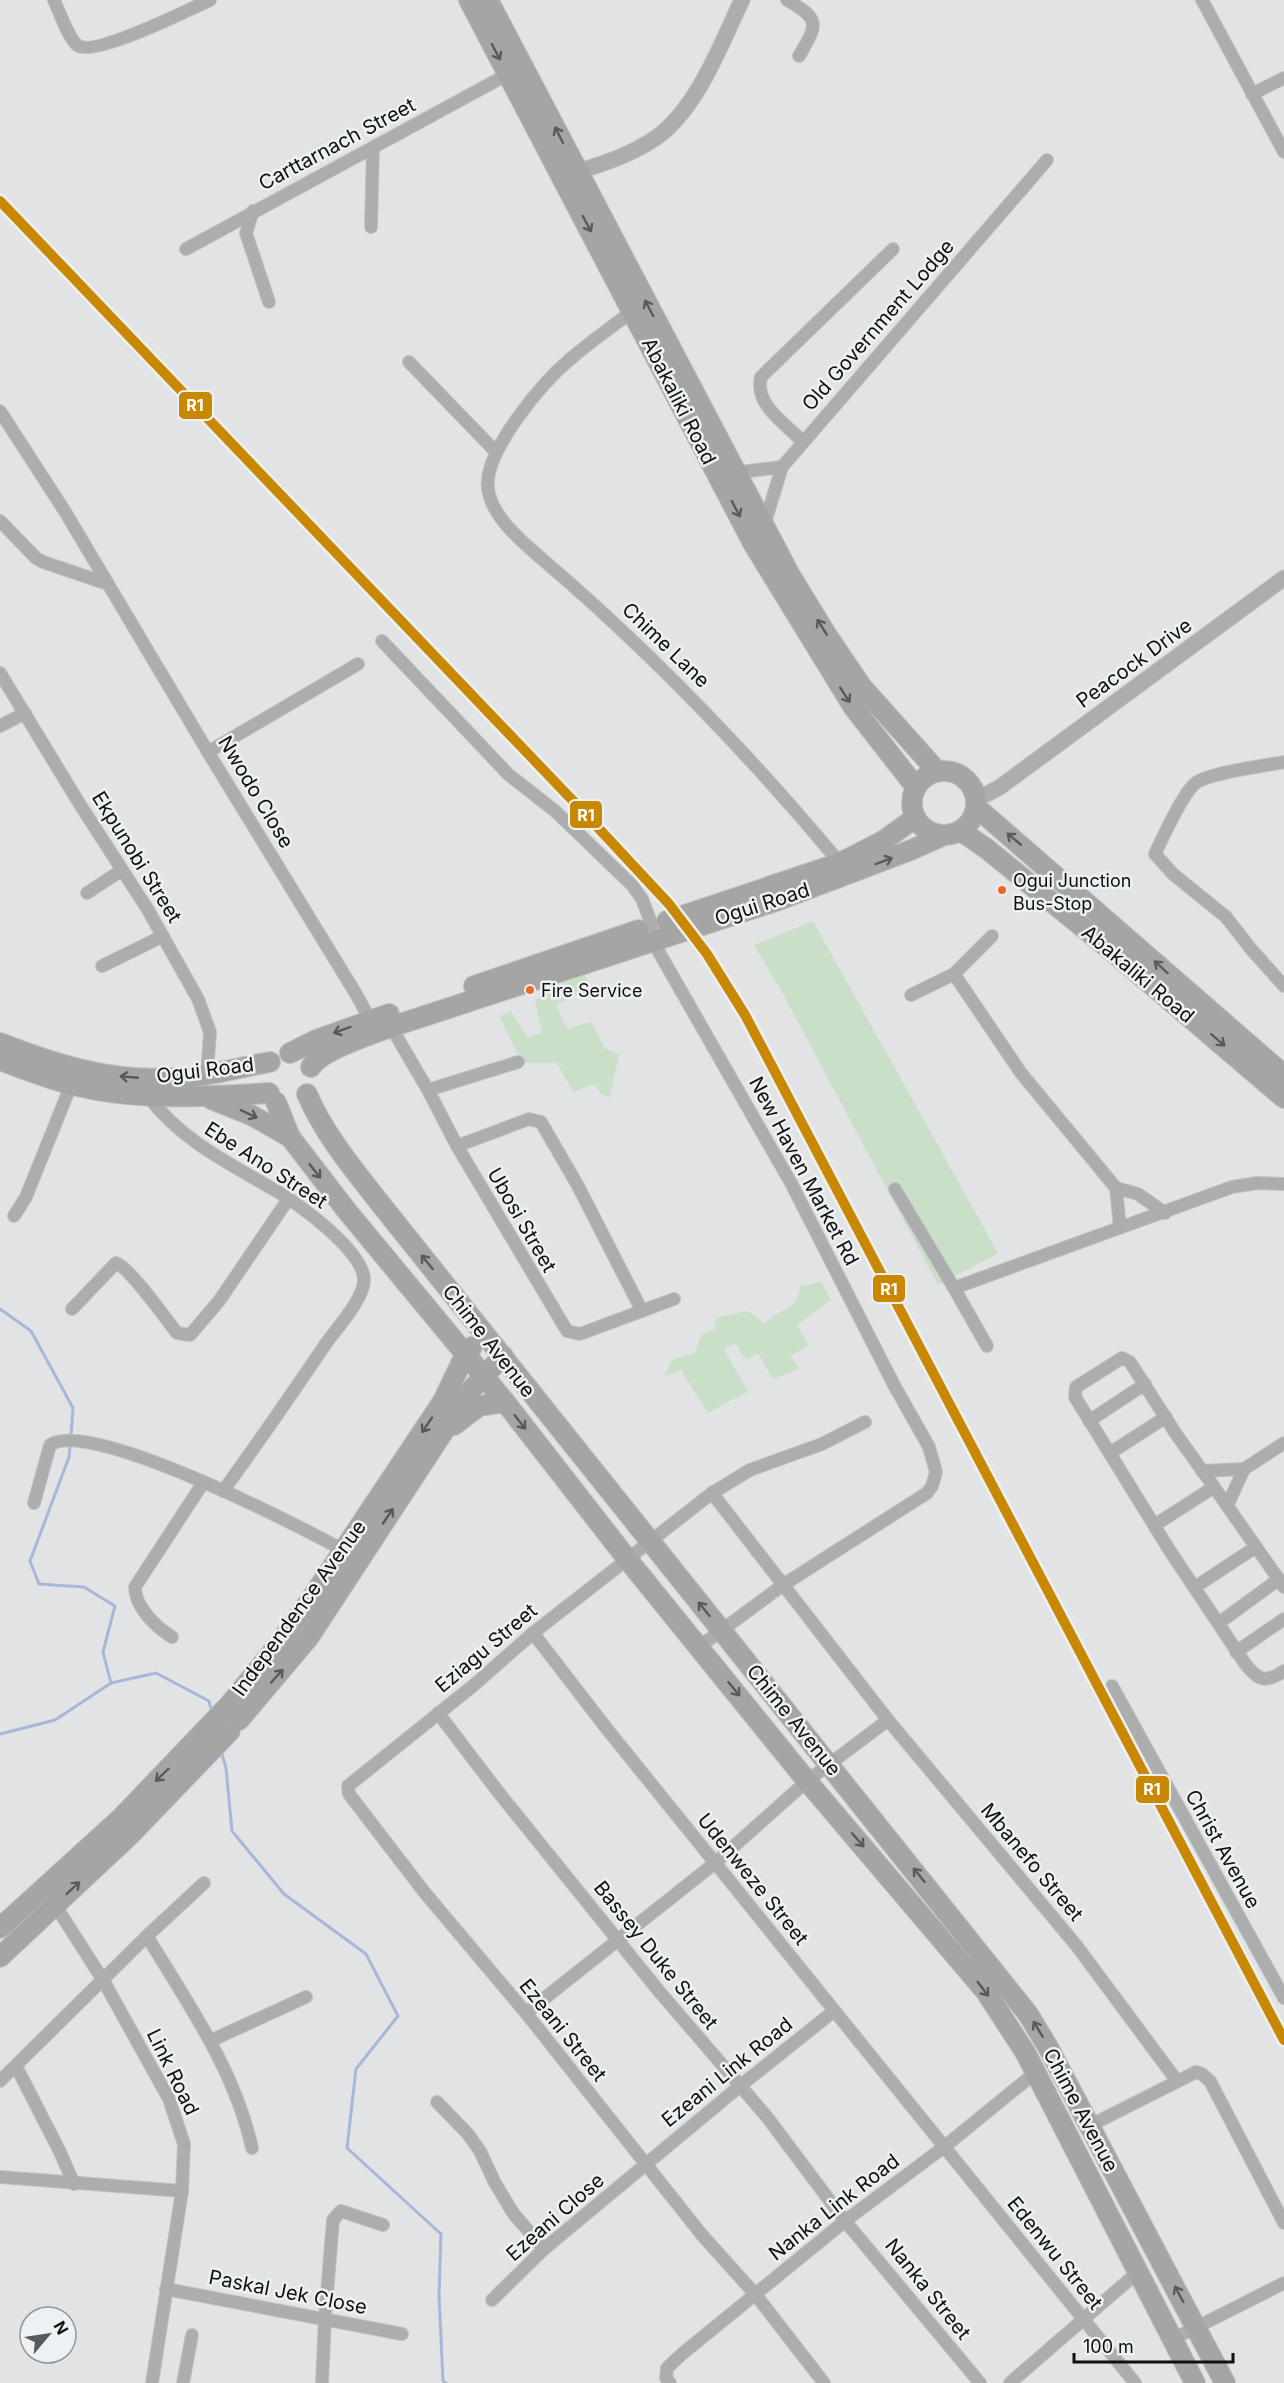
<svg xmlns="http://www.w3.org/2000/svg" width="1284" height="2383" font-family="Inter,sans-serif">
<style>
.green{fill:#cadfc8}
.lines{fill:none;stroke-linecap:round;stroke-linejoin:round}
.stream{stroke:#a6b8d8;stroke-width:3}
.minor-casing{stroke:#c0c1c2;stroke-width:14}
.tertiary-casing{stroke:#c0c1c2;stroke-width:17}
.primary-casing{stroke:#c0c1c2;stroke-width:22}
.minor{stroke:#acadad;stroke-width:12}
.tertiary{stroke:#acadad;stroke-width:15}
.primary{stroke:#a5a5a5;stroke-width:20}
.rail-1-casing{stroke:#edf1f3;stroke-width:15}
.rail-1{stroke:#c98803;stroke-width:10}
.oneway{stroke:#5a5a5b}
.bus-dot{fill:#f26522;stroke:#edf1f3;stroke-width:2}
.labels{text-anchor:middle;stroke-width:5;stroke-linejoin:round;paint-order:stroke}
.bus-label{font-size:18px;fill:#0f1011;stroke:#edf1f3;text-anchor:start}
.street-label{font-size:20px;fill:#0f1011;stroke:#edf1f3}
.line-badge{stroke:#edf1f3;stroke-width:2}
.badge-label{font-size:16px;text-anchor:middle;font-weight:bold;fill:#fff}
</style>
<rect width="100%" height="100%" fill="#e1e3e5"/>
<g class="green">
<polygon points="813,921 998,1253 938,1285 783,994 754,945"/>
<polygon points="585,974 590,987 556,1005 567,1029 591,1022 605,1048 619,1054 610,1097 601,1094 594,1084 573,1092 557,1063 522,1063 500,1017 511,1011 528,1038 542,1033 535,1001 547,989"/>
<polygon points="821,1282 831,1300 797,1325 809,1346 790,1356 799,1369 773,1379 758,1353 746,1360 735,1343 724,1349 748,1391 708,1413 681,1370 664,1376 672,1360 695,1353 701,1335 714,1330 717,1317 748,1311 764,1323 796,1302 801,1286"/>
</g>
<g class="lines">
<g class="stream">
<polyline points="0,1309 31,1331 73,1408 71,1436"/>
<polyline points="70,1446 69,1457 30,1561 39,1584 84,1587 115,1606 103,1652 111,1683"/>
<polyline points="0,1734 55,1720 111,1683 156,1673 209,1701 212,1713"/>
<polyline points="221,1751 226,1768 232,1831 284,1894 366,1954 398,2016 356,2069 347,2148 441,2234 439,2295 443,2381 446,2383"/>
</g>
<defs>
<g id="minor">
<path d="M54,0C59,11 68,37 77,45C93,58 190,9 210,0"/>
<path d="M787,0C822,20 817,25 799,56"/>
<polyline points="1202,0 1284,152"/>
<polyline points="1252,94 1284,78"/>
<polyline points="253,211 246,233 269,302"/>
<polyline points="371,227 373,148"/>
<polyline points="186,249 512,72"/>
<path d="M632,311C611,328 588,343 568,361C541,384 492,444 488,479C484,511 521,541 542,559C650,651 749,754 840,863"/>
<polyline points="409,362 495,451"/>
<polyline points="0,411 64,510 208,752 356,994 373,1025"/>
<path d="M802,441C785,423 754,405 761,377L893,249"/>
<polyline points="732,473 782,467"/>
<polyline points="0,521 36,558 43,562 108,584"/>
<polyline points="764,526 782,467 1047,160"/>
<polyline points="382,641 508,774 555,811 632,885 642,899 652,925"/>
<polyline points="0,673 79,803 148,910 198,999 210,1032 207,1073"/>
<polyline points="0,726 25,713"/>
<polyline points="208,752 358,664"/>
<path d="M1284,762C1264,766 1213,772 1197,782C1184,790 1162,839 1155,854L1173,874L1226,917L1251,949L1284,986"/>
<polyline points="87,893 122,870"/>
<polyline points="652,940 791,1183 894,1385 929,1447 936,1472 932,1486 927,1493 783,1585 699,1647"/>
<polyline points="102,966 163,936"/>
<polyline points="954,974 1021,1073 1116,1188 1120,1228"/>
<polyline points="911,995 954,974 992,936"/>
<polyline points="391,1027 428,1090 457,1146 567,1331 580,1334 674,1299"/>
<polyline points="428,1090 518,1062"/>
<path d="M147,1095C181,1140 225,1161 273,1189C297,1202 364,1251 364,1280C364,1298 338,1327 327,1342C293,1392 259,1442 223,1491"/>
<polyline points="457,1146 529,1119 541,1122 578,1186 642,1311"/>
<polyline points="1116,1188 1138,1194 1165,1213"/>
<polyline points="895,1189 954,1288 1232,1187 1257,1183 1284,1184"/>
<polyline points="14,1216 26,1197 71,1085"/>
<polyline points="954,1288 987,1346"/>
<path d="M72,1309L116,1263C129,1267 166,1319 177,1333L190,1335L219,1301L289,1198"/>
<polyline points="1089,1421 1145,1384"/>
<polyline points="1110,1453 1166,1417"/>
<polyline points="1202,1471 1244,1469 1284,1443"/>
<polyline points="1214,1487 1284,1587"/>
<polyline points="712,1493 750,1470 822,1444 865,1422"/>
<path d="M34,1503L50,1445C88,1417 299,1526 343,1550"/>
<polyline points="1228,1504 1244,1469"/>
<path d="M1155,1525L1214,1487L1176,1434L1130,1362L1122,1358L1076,1387L1075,1397L1170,1551L1246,1665C1259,1681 1266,1683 1284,1671"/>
<polyline points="1195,1587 1256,1547"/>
<polyline points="1219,1623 1279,1579"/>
<polyline points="533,1633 607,1729 1135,2383"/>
<path d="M172,1637C156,1627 135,1607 135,1587L203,1483"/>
<polyline points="1236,1652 1284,1619"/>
<polyline points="1112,1686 1284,1998"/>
<polyline points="438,1713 499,1793 658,1990 767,2117 845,2221 980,2383"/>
<polyline points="55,1905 103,1980 169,2099 184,2144 182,2191 152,2383"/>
<path d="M147,1936C188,2004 235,2070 252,2148"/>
<polyline points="526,2013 715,1863 807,1781 888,1720"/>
<polyline points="210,2041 306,1997"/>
<polyline points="16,2066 60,2152 74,2184"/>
<polyline points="0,2081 147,1936 204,1883"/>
<polyline points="437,2102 468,2134 480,2151 495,2183 513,2213 544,2249"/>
<polyline points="1089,2126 1196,2072 1202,2074 1210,2081 1284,2223"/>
<polyline points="0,2177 182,2191"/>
<polyline points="166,2289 402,2334"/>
<polyline points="492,2300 544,2249 740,2086 834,2011"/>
<polyline points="1173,2339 1284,2283"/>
<polyline points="183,2383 192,2335"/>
<polyline points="322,2383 325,2318 333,2220 341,2211 383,2225"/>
<polyline points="670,2383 666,2378 667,2368 682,2354 845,2221 944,2147 1035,2073"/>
<polyline points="824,2383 755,2294 702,2235 526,2013 425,1893 349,1794 348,1786 474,1685 533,1633 712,1493 888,1720 1076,1945 1177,2081"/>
<polyline points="1010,2383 1138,2272"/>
</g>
<g id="tertiary">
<path d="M577,172C605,163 633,154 657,137C698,107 721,44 742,0"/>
<polyline points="975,796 987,794 1000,787 1284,578"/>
</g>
<g id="primary">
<polyline points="469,0 754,545 854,708 915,786"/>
<polyline points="488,0 790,575 826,634 862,687 937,771"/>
<circle cx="944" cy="803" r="32"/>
<polyline points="976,807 1284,1075"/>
<polyline points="961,831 987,849 1113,952 1284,1098"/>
<polyline points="667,921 840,863 883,841 915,818"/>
<polyline points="474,986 639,930"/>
<path d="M0,1043C59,1066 115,1083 179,1078C210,1076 241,1067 270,1062"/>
<polyline points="290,1053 316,1040 389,1014"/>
<path d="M0,1060C23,1069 46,1078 70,1084C131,1101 207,1097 269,1093"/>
<path d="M311,1067C321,1050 372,1034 391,1027L779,900L911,850L942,836"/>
<path d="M307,1094C325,1136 355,1171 383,1207L1028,2014L1048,2047L1225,2383"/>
<polyline points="211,1099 251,1115 290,1137"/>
<polyline points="276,1102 290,1137 347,1211 505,1402 628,1560 807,1781 986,1992 1025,2052 1195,2383"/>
<polyline points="454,1425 479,1406 505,1402"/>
<polyline points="239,1720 309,1637 470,1391 503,1356"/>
<polyline points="0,1928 120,1819 230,1704 279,1644 313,1596 443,1401 465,1355 472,1347"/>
<polyline points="0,1957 130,1835 230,1731"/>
</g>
</defs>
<use href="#minor" class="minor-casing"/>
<use href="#tertiary" class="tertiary-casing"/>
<use href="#primary" class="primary-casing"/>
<use href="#minor" class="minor"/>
<use href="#tertiary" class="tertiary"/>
<use href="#primary" class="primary"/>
<defs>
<polyline id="rail-1" points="0,201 576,804 669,904 707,954 745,1015 1284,2040"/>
</defs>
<use href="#rail-1" class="rail-1-casing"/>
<use href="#rail-1" class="rail-1"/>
</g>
<defs><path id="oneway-shaft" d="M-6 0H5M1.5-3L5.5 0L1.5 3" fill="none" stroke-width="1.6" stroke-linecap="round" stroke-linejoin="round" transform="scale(1.5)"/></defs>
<g class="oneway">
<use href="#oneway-shaft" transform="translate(496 52) rotate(62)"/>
<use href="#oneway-shaft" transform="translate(559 135) rotate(-117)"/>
<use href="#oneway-shaft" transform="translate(587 224) rotate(62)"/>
<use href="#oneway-shaft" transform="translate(649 308) rotate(-118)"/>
<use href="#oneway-shaft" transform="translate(736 509) rotate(62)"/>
<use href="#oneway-shaft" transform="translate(822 627) rotate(-122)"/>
<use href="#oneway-shaft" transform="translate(845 695) rotate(57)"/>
<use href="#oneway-shaft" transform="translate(1014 839) rotate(-140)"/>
<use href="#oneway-shaft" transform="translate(884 861) rotate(-20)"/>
<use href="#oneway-shaft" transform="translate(1161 967) rotate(-138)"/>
<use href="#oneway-shaft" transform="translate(342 1030) rotate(160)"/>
<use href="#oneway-shaft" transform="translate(1218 1040) rotate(41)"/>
<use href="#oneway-shaft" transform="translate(129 1077) rotate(-175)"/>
<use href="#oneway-shaft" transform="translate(249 1114) rotate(25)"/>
<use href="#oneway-shaft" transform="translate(315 1171) rotate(52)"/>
<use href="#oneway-shaft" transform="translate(427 1262) rotate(-129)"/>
<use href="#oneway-shaft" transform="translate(520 1422) rotate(52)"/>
<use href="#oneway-shaft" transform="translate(427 1425) rotate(124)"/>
<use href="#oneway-shaft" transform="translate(388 1516) rotate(-56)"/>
<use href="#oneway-shaft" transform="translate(704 1609) rotate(-129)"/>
<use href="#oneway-shaft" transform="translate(277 1676) rotate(-48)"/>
<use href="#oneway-shaft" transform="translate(734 1689) rotate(51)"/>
<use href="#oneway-shaft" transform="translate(162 1775) rotate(136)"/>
<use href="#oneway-shaft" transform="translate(858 1840) rotate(49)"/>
<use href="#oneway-shaft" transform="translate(919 1875) rotate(-129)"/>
<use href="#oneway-shaft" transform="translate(73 1888) rotate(-43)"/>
<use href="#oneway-shaft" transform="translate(983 1989) rotate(53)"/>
<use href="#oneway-shaft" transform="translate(1038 2029) rotate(-121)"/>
<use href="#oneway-shaft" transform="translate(1179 2294) rotate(-118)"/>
</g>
<g class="bus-dot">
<circle cx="1002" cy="890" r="5"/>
<circle cx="530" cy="990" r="5"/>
</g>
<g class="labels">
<g class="bus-label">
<text x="1013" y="887">Ogui Junction<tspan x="1013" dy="23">Bus-Stop</tspan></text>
<text x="541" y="997">Fire Service</text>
</g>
<g class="street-label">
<text transform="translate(337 144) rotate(-28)" y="7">Carttarnach Street</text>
<text transform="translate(878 325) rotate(-49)" y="7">Old Government Lodge</text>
<text transform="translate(679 401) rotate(63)" y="7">Abakaliki Road</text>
<text transform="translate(666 645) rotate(44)" y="7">Chime Lane</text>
<text transform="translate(1134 663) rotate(-36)" y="7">Peacock Drive</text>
<text transform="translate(256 792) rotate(59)" y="7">Nwodo Close</text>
<text transform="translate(137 857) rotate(58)" y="7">Ekpunobi Street</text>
<text transform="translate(762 904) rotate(-18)" y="7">Ogui Road</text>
<text transform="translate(1138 974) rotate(40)" y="7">Abakaliki Road</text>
<text transform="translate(205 1070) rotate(-7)" y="7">Ogui Road</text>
<text transform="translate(266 1165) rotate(33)" y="7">Ebe Ano Street</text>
<text transform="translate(804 1171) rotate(62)" y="7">New Haven Market Rd</text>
<text transform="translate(522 1220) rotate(60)" y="7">Ubosi Street</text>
<text transform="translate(489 1341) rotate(52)" y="7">Chime Avenue</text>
<text transform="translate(299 1608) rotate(-54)" y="7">Independence Avenue</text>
<text transform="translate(486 1648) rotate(-40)" y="7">Eziagu Street</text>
<text transform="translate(794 1720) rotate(51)" y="7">Chime Avenue</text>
<text transform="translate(1223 1849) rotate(61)" y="7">Christ Avenue</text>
<text transform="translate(1032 1862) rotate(50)" y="7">Mbanefo Street</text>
<text transform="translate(753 1879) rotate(51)" y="7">Udenweze Street</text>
<text transform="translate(656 1955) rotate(51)" y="7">Bassey Duke Street</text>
<text transform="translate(563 2030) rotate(51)" y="7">Ezeani Street</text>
<text transform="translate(173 2072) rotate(64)" y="7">Link Road</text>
<text transform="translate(727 2072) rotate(-39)" y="7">Ezeani Link Road</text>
<text transform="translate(1081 2110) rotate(62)" y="7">Chime Avenue</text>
<text transform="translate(834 2207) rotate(-38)" y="7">Nanka Link Road</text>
<text transform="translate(555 2217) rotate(-41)" y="7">Ezeani Close</text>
<text transform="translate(1055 2253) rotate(51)" y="7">Edenwu Street</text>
<text transform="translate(928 2289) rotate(51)" y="7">Nanka Street</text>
<text transform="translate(288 2292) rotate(11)" y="7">Paskal Jek Close</text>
</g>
</g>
<g class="line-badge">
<rect x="178" y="391" width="35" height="29" rx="6" fill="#c98803"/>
<rect x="569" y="800" width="34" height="29" rx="6" fill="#c98803"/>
<rect x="872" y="1274" width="34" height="29" rx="6" fill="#c98803"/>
<rect x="1135" y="1775" width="35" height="29" rx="6" fill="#c98803"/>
</g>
<g class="badge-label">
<text x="195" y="411">R1</text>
<text x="586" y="821">R1</text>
<text x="889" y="1295">R1</text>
<text x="1152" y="1795">R1</text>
</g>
<g transform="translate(48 2335) rotate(61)"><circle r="28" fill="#edf1f3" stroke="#949799" stroke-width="1.5"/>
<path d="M0-4.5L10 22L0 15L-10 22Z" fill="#585a5b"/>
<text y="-9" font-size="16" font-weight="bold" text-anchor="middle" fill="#0f1011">N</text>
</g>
<path d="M1074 2353v9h159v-9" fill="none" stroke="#0f1011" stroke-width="3"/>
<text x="1083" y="2353" font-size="18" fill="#0f1011" stroke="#edf1f3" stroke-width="4.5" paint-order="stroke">100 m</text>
</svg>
